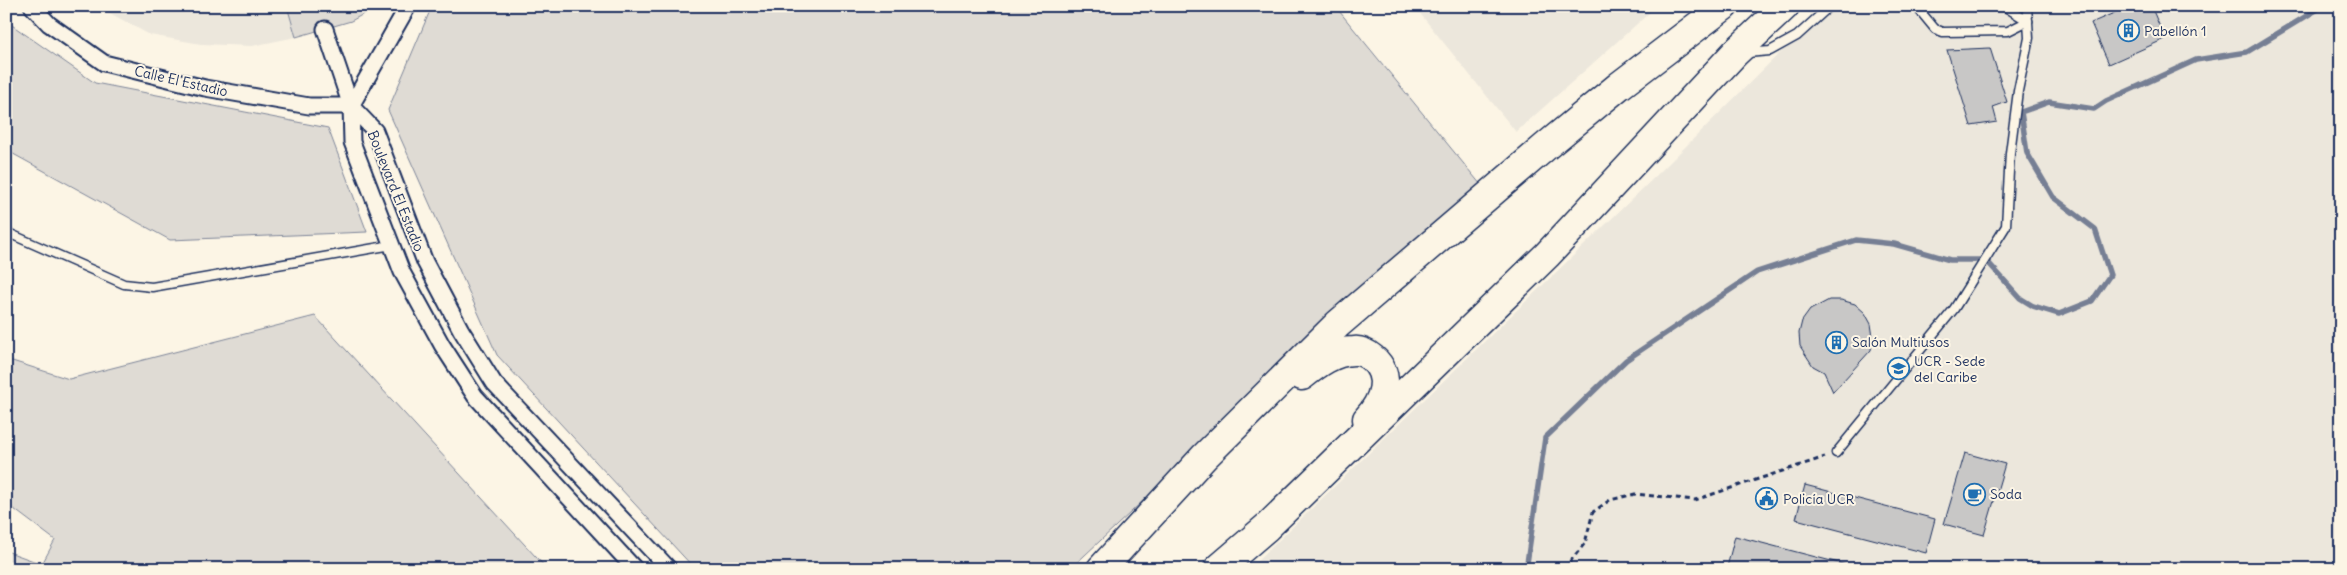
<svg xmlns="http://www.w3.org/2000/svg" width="2347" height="575" font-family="Delius,sans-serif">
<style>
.built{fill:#ece7dc}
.green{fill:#dfdbd4;stroke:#7d8599}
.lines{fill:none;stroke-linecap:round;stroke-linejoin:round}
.stream{stroke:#767f94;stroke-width:5.5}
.building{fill:#c8c7c6;stroke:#1b2f5e}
.lane-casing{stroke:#1b2f5e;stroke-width:11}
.street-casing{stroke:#1b2f5e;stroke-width:19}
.highway-casing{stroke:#1b2f5e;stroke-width:31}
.path{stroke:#1b2f5e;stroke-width:3;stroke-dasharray:5 4;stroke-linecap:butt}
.lane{stroke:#fcf5e5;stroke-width:8}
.street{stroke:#fcf5e5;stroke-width:15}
.highway{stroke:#fcf5e5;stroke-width:28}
.labels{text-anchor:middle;stroke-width:4;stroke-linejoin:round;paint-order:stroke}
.poi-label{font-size:14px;fill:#1b2f5e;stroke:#fcf5e5;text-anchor:start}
.street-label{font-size:14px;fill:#1b2f5e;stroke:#fcf5e5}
</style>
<rect width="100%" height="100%" fill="#fcf5e5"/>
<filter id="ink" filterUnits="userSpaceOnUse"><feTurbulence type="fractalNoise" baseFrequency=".02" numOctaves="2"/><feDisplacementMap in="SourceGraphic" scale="10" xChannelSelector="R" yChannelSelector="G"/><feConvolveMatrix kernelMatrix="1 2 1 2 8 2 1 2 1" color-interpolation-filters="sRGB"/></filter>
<g filter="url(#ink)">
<g class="built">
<polygon points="97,6 287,6 296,37 252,46 201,44 150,35"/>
<polygon points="1414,6 1657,6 1516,132"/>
<polygon points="1827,6 2341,6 2341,569 1249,569 1662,170"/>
</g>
<g class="green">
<polygon points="287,6 378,6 351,21 296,37"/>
<polygon points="432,6 1335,6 1481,185 1070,569 695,569 497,355 388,110"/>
<polygon points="6,21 95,83 328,128 367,232 170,240 6,150"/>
<polygon points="315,316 547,569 6,569 6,551 42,564 55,540 6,503 6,359 69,379"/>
</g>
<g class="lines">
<polyline class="stream" points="1530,569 1527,563 1545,438 1626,360 1757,272 1856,240 1894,244 1950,260 1986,260 2020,298 2033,306 2059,314 2092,301 2110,275 2095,229 2053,197 2027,153 2021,112 2049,102 2094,109 2106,101 2196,60 2247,52 2323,6"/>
</g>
<g class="building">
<polygon points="2130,6 2151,6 2165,39 2109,64 2091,23"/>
<polygon points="1990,48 2007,102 1993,107 1997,122 1971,126 1947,50"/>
<polygon points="1829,300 1841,300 1855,304 1865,313 1871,324 1873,337 1871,350 1833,392 1824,372 1813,366 1800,346 1799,333 1802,321 1810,310"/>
<polygon points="1965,453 2005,464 1984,535 1944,524"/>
<polygon points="1805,485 1935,519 1926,553 1796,519"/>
<polygon points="1735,536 1862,569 1733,569 1727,567"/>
</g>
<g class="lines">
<defs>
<g id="lane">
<polyline points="1916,6 1935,29 1943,32 2008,31 2028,21"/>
<polyline points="2004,6 2028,21"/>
<polyline points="1747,53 1770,51 1797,36 1830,6"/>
<polyline points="6,232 124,284 152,287 392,245"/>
<polyline points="1836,453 1954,309 2006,226 2010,153 2018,91 2029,38 2027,6"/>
</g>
<g id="street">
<polyline points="32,6 49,24 104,63 205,88 309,106 351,106"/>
<polyline points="325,29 351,106 352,142 402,272 442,345 475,396 635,569"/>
<polyline points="351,106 375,131 425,262 461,330 494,383 669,569"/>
<polyline points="351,106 408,6"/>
</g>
<g id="highway">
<path d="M1302,376C1317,364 1334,351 1354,351C1360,350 1367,354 1372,358C1393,376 1383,402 1367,419"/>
<polyline points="1101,569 1204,457 1338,324 1545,147 1619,86 1724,6"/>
<polyline points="1218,569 1267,527 1547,255 1735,53 1785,6"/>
</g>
</defs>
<use href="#lane" class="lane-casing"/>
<use href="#street" class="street-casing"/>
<use href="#highway" class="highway-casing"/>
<polyline class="path" points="1564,569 1585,543 1593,512 1610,500 1635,494 1695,500 1825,457"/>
<use href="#lane" class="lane"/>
<use href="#street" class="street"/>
<use href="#highway" class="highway"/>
</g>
</g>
<defs>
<symbol id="building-ring" viewBox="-11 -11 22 22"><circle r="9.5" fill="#fcf5e5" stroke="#1f6fb2" stroke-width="1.5"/><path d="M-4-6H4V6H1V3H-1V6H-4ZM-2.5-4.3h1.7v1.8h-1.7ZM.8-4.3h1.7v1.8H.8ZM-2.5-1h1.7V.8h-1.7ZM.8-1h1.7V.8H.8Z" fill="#1f6fb2"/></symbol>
<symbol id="university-ring" viewBox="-11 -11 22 22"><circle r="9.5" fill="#fcf5e5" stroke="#1f6fb2" stroke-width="1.5"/><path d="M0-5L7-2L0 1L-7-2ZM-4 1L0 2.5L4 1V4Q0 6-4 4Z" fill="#1f6fb2"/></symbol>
<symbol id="cafe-ring" viewBox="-11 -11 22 22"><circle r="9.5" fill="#fcf5e5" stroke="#1f6fb2" stroke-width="1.5"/><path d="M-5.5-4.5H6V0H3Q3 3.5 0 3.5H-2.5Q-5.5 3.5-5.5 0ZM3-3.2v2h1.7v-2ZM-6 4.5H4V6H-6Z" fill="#1f6fb2"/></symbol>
<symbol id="civic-ring" viewBox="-11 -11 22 22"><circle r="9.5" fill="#fcf5e5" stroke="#1f6fb2" stroke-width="1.5"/><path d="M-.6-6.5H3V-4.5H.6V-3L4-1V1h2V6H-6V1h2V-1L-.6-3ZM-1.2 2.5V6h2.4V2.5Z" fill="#1f6fb2"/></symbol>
</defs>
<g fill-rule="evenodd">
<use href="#building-ring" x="2116" y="18" width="25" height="25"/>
<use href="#building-ring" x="1824" y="330" width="25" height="25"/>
<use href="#university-ring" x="1886" y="356" width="25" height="25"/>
<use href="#cafe-ring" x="1962" y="482" width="25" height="25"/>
<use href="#civic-ring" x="1754" y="486" width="25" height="25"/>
</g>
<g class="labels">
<g class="poi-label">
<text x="2144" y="36">Pabellón 1</text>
<text x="1852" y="347">Salón Multiusos</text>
<text x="1914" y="366">UCR - Sede<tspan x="1914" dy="16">del Caribe</tspan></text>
<text x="1990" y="499">Soda</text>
<text x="1783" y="504">Policía UCR</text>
</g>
<g class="street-label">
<text transform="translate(181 81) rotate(13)" y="5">Calle El Estadio</text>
<text transform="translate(396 191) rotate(68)" y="5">Boulevard El Estadio</text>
</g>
</g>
<rect width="2347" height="575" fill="none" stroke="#fcf5e5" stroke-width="25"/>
<rect x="12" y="12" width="2322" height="550" fill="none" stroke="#1b2f5e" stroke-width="2" filter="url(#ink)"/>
</svg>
